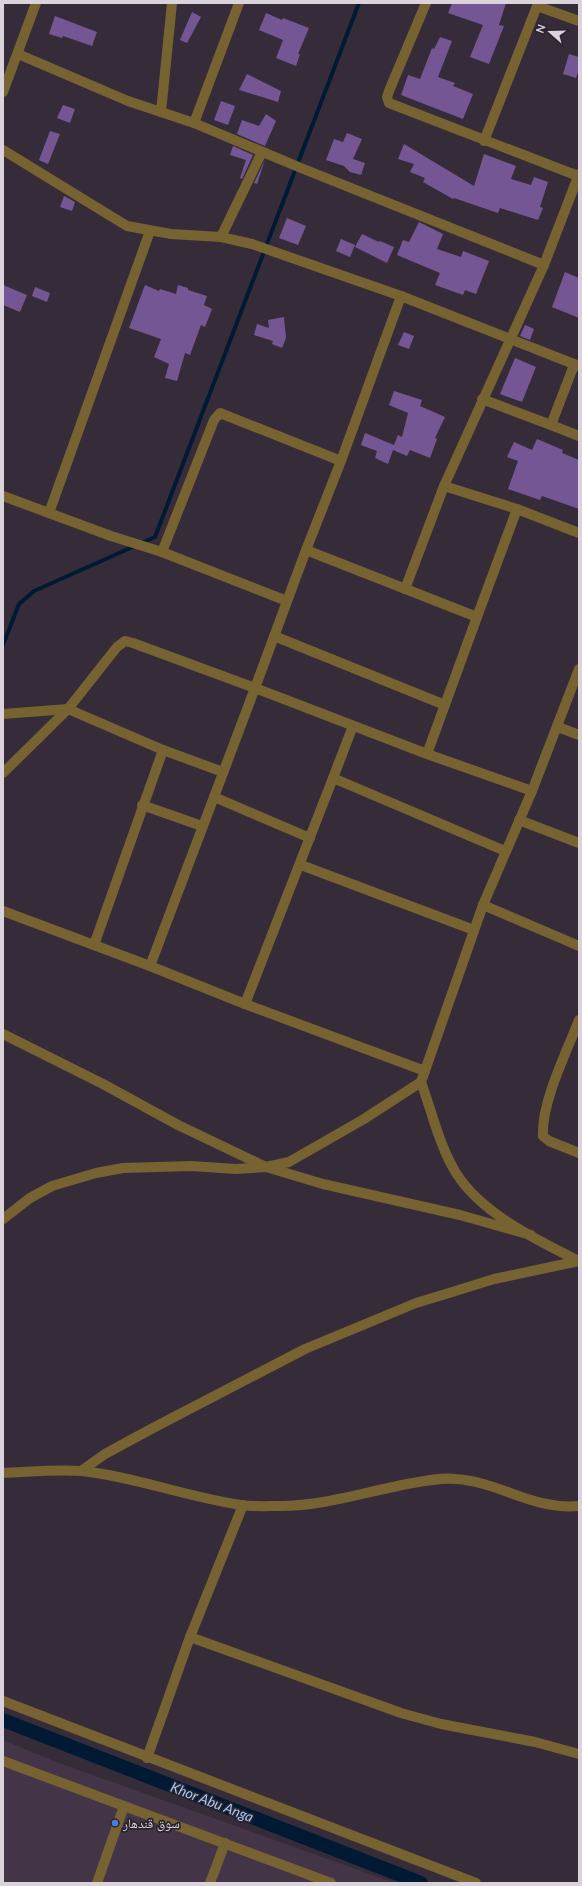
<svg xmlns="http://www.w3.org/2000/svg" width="582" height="1886" font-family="Lato,'Noto Naskh Arabic',sans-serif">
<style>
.built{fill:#433447}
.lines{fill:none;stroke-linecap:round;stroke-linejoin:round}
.stream{stroke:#001a33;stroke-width:4}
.canal{stroke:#001a33;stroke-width:14}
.building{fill:#755694}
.minor{stroke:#776231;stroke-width:10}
.tertiary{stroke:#776231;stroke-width:10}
.shop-dot{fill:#3f7fe0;stroke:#2c232f;stroke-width:1.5}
.labels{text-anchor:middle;stroke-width:3.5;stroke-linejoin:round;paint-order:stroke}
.poi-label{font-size:13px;fill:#dad3dc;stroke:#2c232f;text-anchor:start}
.water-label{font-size:14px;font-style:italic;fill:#9fcdf9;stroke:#2c232f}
</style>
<rect width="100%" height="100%" fill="#362c39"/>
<polygon class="built" points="3,1740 59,1763 395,1883 3,1883"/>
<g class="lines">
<polyline class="stream" points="3,645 19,604 34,591 155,537 359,3"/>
<polyline class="canal" points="3,1720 421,1883"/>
</g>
<g class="building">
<polygon points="452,3 506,3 499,25 504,26 489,64 470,57 483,25 448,13"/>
<polygon points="192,12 201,17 187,43 180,40"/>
<polygon points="266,13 282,20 283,18 309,28 298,54 300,54 296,66 276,58 283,40 259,30"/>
<polygon points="55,16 97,32 92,46 63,36 62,38 49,34"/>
<polygon points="440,37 452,41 438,77 455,83 453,86 473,94 463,119 401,95 408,75 420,79 432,48 434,49"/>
<polygon points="569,54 579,57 579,69 576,78 563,74"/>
<polygon points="247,74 281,91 278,102 239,90"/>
<polygon points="221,101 235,106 228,125 214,120"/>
<polygon points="63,105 75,109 70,123 57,118"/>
<polygon points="266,114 276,121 265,146 237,134 242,120 259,126"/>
<polygon points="50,131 60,134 48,164 39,160"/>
<polygon points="347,133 362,139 353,159 365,163 361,175 350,172 344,166 326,160 334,139 343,142"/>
<polygon points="404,144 474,186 484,154 516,166 511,179 531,185 534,177 548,182 540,207 543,208 538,220 500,208 498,213 454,198 453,199 423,182 425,178 410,172 414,164 398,159"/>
<polygon points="233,146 253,155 242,179 240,178 246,160 230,155"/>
<polygon points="265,160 257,184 254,183"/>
<polygon points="64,196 75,202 72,211 60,207"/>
<polygon points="287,218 306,226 298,245 279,238"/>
<polygon points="419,222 443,234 437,249 461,257 463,251 489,261 476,294 465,290 463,295 435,285 440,273 397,255 403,240 409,242"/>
<polygon points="362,234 379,242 380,241 394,247 387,263 355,247"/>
<polygon points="341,239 355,245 350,257 336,251"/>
<polygon points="565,272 579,278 579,318 552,307"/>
<polygon points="3,285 27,295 20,312 3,305"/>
<polygon points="145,285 159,291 160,289 176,294 178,285 188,288 188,290 207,296 204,305 212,309 205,327 201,325 190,355 185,353 177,381 165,378 169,364 154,357 161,339 129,328"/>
<polygon points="35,287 50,293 47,302 32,296"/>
<polygon points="284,317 286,338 282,348 272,344 273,341 254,335 257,324 269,328 268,320"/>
<polygon points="525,325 534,329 530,340 520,336"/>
<polygon points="404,332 414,336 409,349 398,345"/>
<polygon points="515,358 536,367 522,402 500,394"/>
<polygon points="394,391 422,400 420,406 445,417 435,438 437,439 430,458 410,450 407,456 393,450 388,464 375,458 377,451 361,445 365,433 394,445 398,435 402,437 408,413 389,405"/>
<polygon points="537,439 563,450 562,453 579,460 579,509 542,496 540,500 508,489 518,461 507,457 514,442 532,450"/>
</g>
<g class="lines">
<g class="minor">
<polyline points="239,3 194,123 301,168 544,265"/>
<polyline points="426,3 389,91 387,97 389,103 578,176"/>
<polyline points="538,3 537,6 579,21"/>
<polyline points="18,54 128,101 194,123"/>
<polyline points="161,112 172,3"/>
<polyline points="484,141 537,6"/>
<polyline points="3,150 127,226 171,234 221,237 252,244 401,296"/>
<polyline points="221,237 262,152"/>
<polyline points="574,365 551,425 579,436"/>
<polyline points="482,399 551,425"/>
<polyline points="444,486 517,509 579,533"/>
<polyline points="3,496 111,536 162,552 287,601"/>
<polyline points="49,513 150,231"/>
<polyline points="306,550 341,461 401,296 579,366"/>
<polyline points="162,552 214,420 220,413 341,461"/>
<polyline points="405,589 444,486 544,265 579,174"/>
<polyline points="477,617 517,509"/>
<polyline points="274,636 445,705"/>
<polyline points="3,714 68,709 163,750 223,772"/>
<polyline points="353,726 333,778 505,851"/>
<polyline points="558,727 579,735"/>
<polyline points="427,754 477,617 306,550 255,688 427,754 532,791"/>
<polyline points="3,773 68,709 117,647 125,641 133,643 255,688 214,797 310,838"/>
<polyline points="333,778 245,1004 425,1071"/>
<polyline points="214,797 150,966 245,1004"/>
<polyline points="142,805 202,826"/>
<polyline points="519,820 579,843"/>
<polyline points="301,865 474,930"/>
<polyline points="483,905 579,946"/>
<polyline points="3,911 150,966"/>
<polyline points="94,945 163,750"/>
<path d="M579,1020C567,1051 541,1103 543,1136L549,1141L579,1153"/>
<polyline points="3,1034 103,1084 178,1125 266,1167 323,1184 460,1215 531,1235"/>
<path d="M421,1082C432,1112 439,1145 456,1173C482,1214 537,1240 579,1261"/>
<polyline points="3,1219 30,1198 52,1186 96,1173 123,1168 191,1166 236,1169 266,1167 289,1162 364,1119 421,1082 483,905 532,791 579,669"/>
<polyline points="81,1471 105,1454 153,1428 305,1349 416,1303 449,1293 494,1279 579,1261"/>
<path d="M3,1473C29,1472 56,1469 82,1471C136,1477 187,1497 241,1505C254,1507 268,1506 280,1506C321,1506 363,1493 402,1485C419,1482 439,1477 456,1479C500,1482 532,1510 579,1506"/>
<polyline points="243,1505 190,1637 401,1713 441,1724 535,1742 579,1754"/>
<polyline points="3,1701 476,1883"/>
<polyline points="147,1758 190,1637"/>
<polyline points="3,1761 331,1883"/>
<polyline points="97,1883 124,1806"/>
<polyline points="210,1883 225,1843"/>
</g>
<polyline class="tertiary" points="3,92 36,3"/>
</g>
<circle class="shop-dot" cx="115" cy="1823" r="4"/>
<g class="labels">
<g class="poi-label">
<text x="123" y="1828">سوق قندهار</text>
</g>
<g class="water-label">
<text transform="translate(212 1802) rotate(21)" y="5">Khor Abu Anga</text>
</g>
</g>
<rect width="582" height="1886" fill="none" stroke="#dad3dc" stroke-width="8"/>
<g transform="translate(550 32) rotate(290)" stroke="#2c232f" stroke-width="3" paint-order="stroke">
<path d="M0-3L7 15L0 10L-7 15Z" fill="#dad3dc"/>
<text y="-6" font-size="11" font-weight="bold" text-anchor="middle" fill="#dad3dc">N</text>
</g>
</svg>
